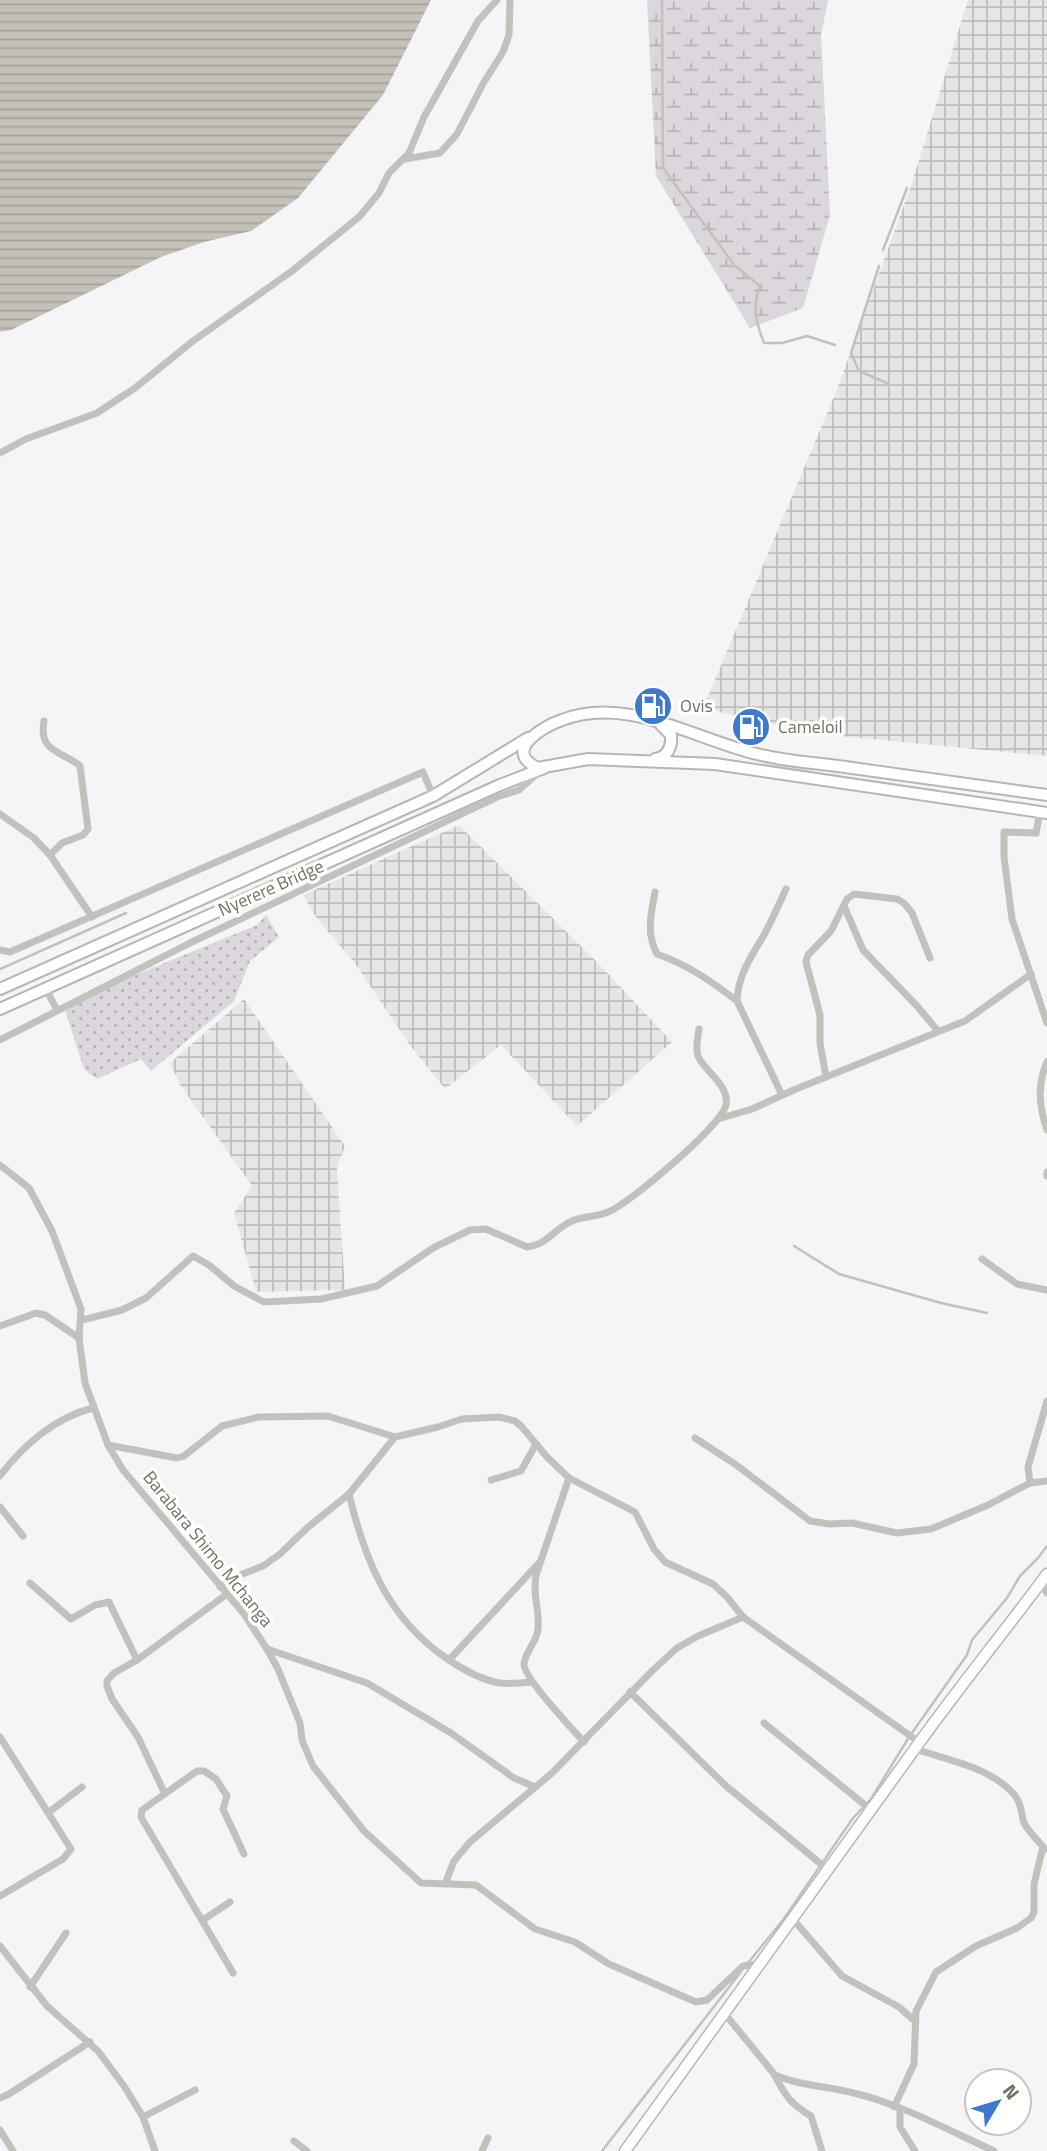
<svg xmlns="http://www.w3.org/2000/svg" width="1047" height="2151" font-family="'Titillium Web',sans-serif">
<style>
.industrial{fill:url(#industrial-grid)}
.grass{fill:url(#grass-dots)}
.wetland{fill:url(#wetland-marsh)}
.water{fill:url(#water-rules)}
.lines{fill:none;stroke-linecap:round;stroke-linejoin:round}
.stream{stroke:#c6c1b8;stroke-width:2.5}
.secondary-casing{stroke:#b8b6ae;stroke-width:13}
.primary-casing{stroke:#b7b6b0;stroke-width:14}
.street{stroke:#c3c1bc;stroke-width:7}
.secondary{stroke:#fff;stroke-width:10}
.primary{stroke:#fff;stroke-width:10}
.labels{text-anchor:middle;stroke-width:7;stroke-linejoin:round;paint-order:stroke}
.poi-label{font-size:18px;fill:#767160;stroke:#fff;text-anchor:start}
.street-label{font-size:18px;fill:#767160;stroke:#fff}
</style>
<defs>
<pattern id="industrial-grid" width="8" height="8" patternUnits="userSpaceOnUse" patternTransform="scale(1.75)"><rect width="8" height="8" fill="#e7e6e7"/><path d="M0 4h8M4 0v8" fill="none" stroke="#c0bfbf"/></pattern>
<pattern id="grass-dots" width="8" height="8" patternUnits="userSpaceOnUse" patternTransform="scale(1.75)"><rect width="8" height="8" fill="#dcd6dd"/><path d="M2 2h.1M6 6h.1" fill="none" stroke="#b7b2b7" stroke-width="1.8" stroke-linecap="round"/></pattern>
<pattern id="wetland-marsh" width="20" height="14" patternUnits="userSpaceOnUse" patternTransform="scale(1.75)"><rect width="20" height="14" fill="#dcd6dd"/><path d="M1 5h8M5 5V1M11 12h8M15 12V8" fill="none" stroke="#b7b2b7"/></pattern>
<pattern id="water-rules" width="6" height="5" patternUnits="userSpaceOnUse" patternTransform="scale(1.75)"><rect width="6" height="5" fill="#c6c1b8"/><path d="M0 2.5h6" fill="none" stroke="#a5a199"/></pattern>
</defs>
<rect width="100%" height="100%" fill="#f5f4f7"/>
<g class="industrial">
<polygon points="968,0 1047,0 1047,756 809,733 703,708 836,392 912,183"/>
<polygon points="459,825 597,962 672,1042 577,1126 501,1045 445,1089 409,1044 354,962 318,920 303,895"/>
<polygon points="244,999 345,1146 337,1168 345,1290 256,1292 234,1213 252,1186 181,1086 170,1063"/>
</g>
<polygon class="grass" points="266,915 279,937 250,961 234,1001 151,1071 141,1059 97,1079 84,1069 65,1010 74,1000 257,925"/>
<polygon class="wetland" points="647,0 828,0 821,35 830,215 803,308 750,328 656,176"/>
<polygon class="water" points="0,0 431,0 383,95 298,198 251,231 204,242 161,257 11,330 0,332"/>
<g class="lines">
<g class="stream">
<path d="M662,0L663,168L735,266L760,286C752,306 756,323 764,343H782L807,336L835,345"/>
<polyline points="883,250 907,188"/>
<polyline points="879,266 851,353 859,371 889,384"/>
<polyline points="0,969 126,913"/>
<polyline points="794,1246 839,1274 941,1303 987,1313"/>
<polyline points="748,1963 783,1920 853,1818 871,1799 909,1737 967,1655 972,1640 1007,1598 1020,1576 1038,1558 1047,1546"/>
<polyline points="602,2151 740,1973"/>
</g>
<defs>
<path id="secondary" d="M625,2151C723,2015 821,1879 919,1743C960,1686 1005,1631 1047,1574"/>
<g id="primary">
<path d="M655,759C668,757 672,747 671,735L661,725"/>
<path d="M1047,795C982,786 917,777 852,768C821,763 787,762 757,754C694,739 627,695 562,720C544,726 501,751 538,768L588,759L715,764L1047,813"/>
<polyline points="0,989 433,796 528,738"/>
<polyline points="0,1009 500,785 544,768"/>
</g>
</defs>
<use href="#secondary" class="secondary-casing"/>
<use href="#primary" class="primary-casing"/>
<g class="street">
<polyline points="405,159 440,153 457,134 484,82 503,52 509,35 510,0"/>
<polyline points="0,453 26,439 97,413 135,388 193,341 292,271 359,217 379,193 389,173 409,153 424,117 478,21 497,0"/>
<path d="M44,721C38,753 63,751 80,766L88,829L83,835L62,843L50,855"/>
<polyline points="1040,812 1036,833 1004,832 1004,857 1012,919 1047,1023"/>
<polyline points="0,814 34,838 50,855 92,917"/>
<path d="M655,892C651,913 646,934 657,954C688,965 711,981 737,1001"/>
<polyline points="844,906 863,950 917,1006 938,1031"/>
<polyline points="0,950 10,952 423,772 433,796"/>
<polyline points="46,989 57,1010"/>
<polyline points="0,1040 192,942 497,797 519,790 538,773"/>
<path d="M1047,1062C1037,1085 1039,1106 1047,1130"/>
<polyline points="826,1077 820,1043 820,1015 806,962 808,955 831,931 847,899 854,894 897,899 904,903 912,913 930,958"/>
<path d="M782,1095L737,1001C738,975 751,957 764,935C772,920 779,904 786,889"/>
<polyline points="718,1119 752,1109 796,1089 965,1021 1031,974"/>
<polyline points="0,1165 29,1188 52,1231 81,1309 79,1338 85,1383 108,1445 123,1470 244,1614 267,1649 278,1669 300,1723 302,1740 313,1766 364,1831 421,1883 476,1885 535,1929 575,1942 609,1964 696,2002 707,2000 743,1966 763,1963"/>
<polyline points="1047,1172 1047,1176"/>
<polyline points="982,1259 1017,1284 1047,1290"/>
<path d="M82,1320L122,1310L146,1298L193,1256L209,1265L234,1286L264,1302L321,1299L377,1286L433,1248L470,1230L486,1229L527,1247C547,1245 555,1228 572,1221C583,1216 597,1217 608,1212C629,1204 722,1125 726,1105C730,1085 704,1071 698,1056C695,1048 698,1037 699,1029"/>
<polyline points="0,1326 36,1313 45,1315 79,1338"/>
<polyline points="695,1438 735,1464 810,1521 829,1524 852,1523 897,1533 931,1529 988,1505 1030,1483 1047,1481"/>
<polyline points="108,1445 177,1458 184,1456 222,1426 259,1417 328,1416 395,1437"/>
<path d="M0,1476C23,1445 56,1417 93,1408"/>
<path d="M569,1478L536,1575C532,1595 540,1610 538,1629C537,1642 525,1652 524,1664C523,1677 573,1730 584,1742"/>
<polyline points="491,1480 521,1471 536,1444"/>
<polyline points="1030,1483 1028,1467 1047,1401"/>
<path d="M349,1494C365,1561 388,1618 446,1658C462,1669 480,1680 500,1683C510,1684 522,1683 532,1682"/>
<polyline points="0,1507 23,1536"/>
<polyline points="30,1583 71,1619 95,1605 109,1602 137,1660"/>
<polyline points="1040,1583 1047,1593"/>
<polyline points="220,1587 233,1578 263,1566 280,1554 307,1528 349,1494 395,1437 438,1427 462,1419 499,1417 515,1421 522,1427 547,1457 569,1478 635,1512 654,1549 665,1562 713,1584 727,1597 743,1617 919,1742"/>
<polyline points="267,1649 367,1683 451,1733 514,1778 535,1787"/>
<polyline points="449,1660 539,1563"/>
<polyline points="630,1692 725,1785 821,1864 829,1866"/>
<polyline points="764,1723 865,1805 869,1811"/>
<polyline points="0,1737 71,1849 63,1859 0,1896"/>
<path d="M915,1749C948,1760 994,1768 1016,1797C1022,1805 1021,1815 1024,1823C1029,1832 1038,1841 1045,1849"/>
<polyline points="165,1794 138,1737 112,1699 107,1686 107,1681 114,1673 137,1660 227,1594"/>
<polyline points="49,1812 82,1787"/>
<polyline points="445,1884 454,1861 470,1842 552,1773 652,1671 677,1648 698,1636 743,1617"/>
<polyline points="792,1918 842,1976 899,2007 915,2021"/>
<polyline points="203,1920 230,1902"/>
<polyline points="0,1946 47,2006 98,2051 124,2086 143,2117 155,2151"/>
<polyline points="233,1973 141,1817 142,1810 197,1771 204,1771 216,1779 227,1796 223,1809 244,1854"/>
<polyline points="30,1987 66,1933"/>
<path d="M725,2014L775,2075C800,2086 828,2086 854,2093C903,2105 948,2130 994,2151"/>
<path d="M775,2076C786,2097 791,2104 811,2116L822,2151"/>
<polyline points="0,2098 9,2094 90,2042"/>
<polyline points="894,2107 914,2064 916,2011 936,1972 976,1946 1017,1928 1031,1918 1034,1912 1034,1884 1043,1847"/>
<polyline points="900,2110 900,2127 915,2151"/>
<polyline points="143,2117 195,2090"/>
<polyline points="0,2130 13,2151"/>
<polyline points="294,2141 307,2151"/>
<polyline points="482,2151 488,2138"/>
</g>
<use href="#secondary" class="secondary"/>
<use href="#primary" class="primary"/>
</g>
<defs>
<symbol id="fuel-disc" viewBox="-11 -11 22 22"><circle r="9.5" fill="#3d7ace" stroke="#fff"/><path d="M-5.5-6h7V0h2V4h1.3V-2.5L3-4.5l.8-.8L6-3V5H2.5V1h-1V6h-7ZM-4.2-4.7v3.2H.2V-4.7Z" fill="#fff"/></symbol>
</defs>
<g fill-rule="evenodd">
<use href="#fuel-disc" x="631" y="684" width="44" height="44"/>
<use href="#fuel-disc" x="729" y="705" width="44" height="44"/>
</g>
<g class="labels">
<g class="poi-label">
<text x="680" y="712">Ovis</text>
<text x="778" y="733">Cameloil</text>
</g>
<g class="street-label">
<text transform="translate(271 888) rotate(-24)" y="6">Nyerere Bridge</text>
<text transform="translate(208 1549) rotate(51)" y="6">Barabara Shimo Mchanga</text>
</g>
</g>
<g transform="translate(998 2102) rotate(52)"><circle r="33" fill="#ffffff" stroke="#c8c6bf" stroke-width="2"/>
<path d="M0-5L12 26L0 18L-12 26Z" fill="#3d7ace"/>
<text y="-10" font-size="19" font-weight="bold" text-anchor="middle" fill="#767160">N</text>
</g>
</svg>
